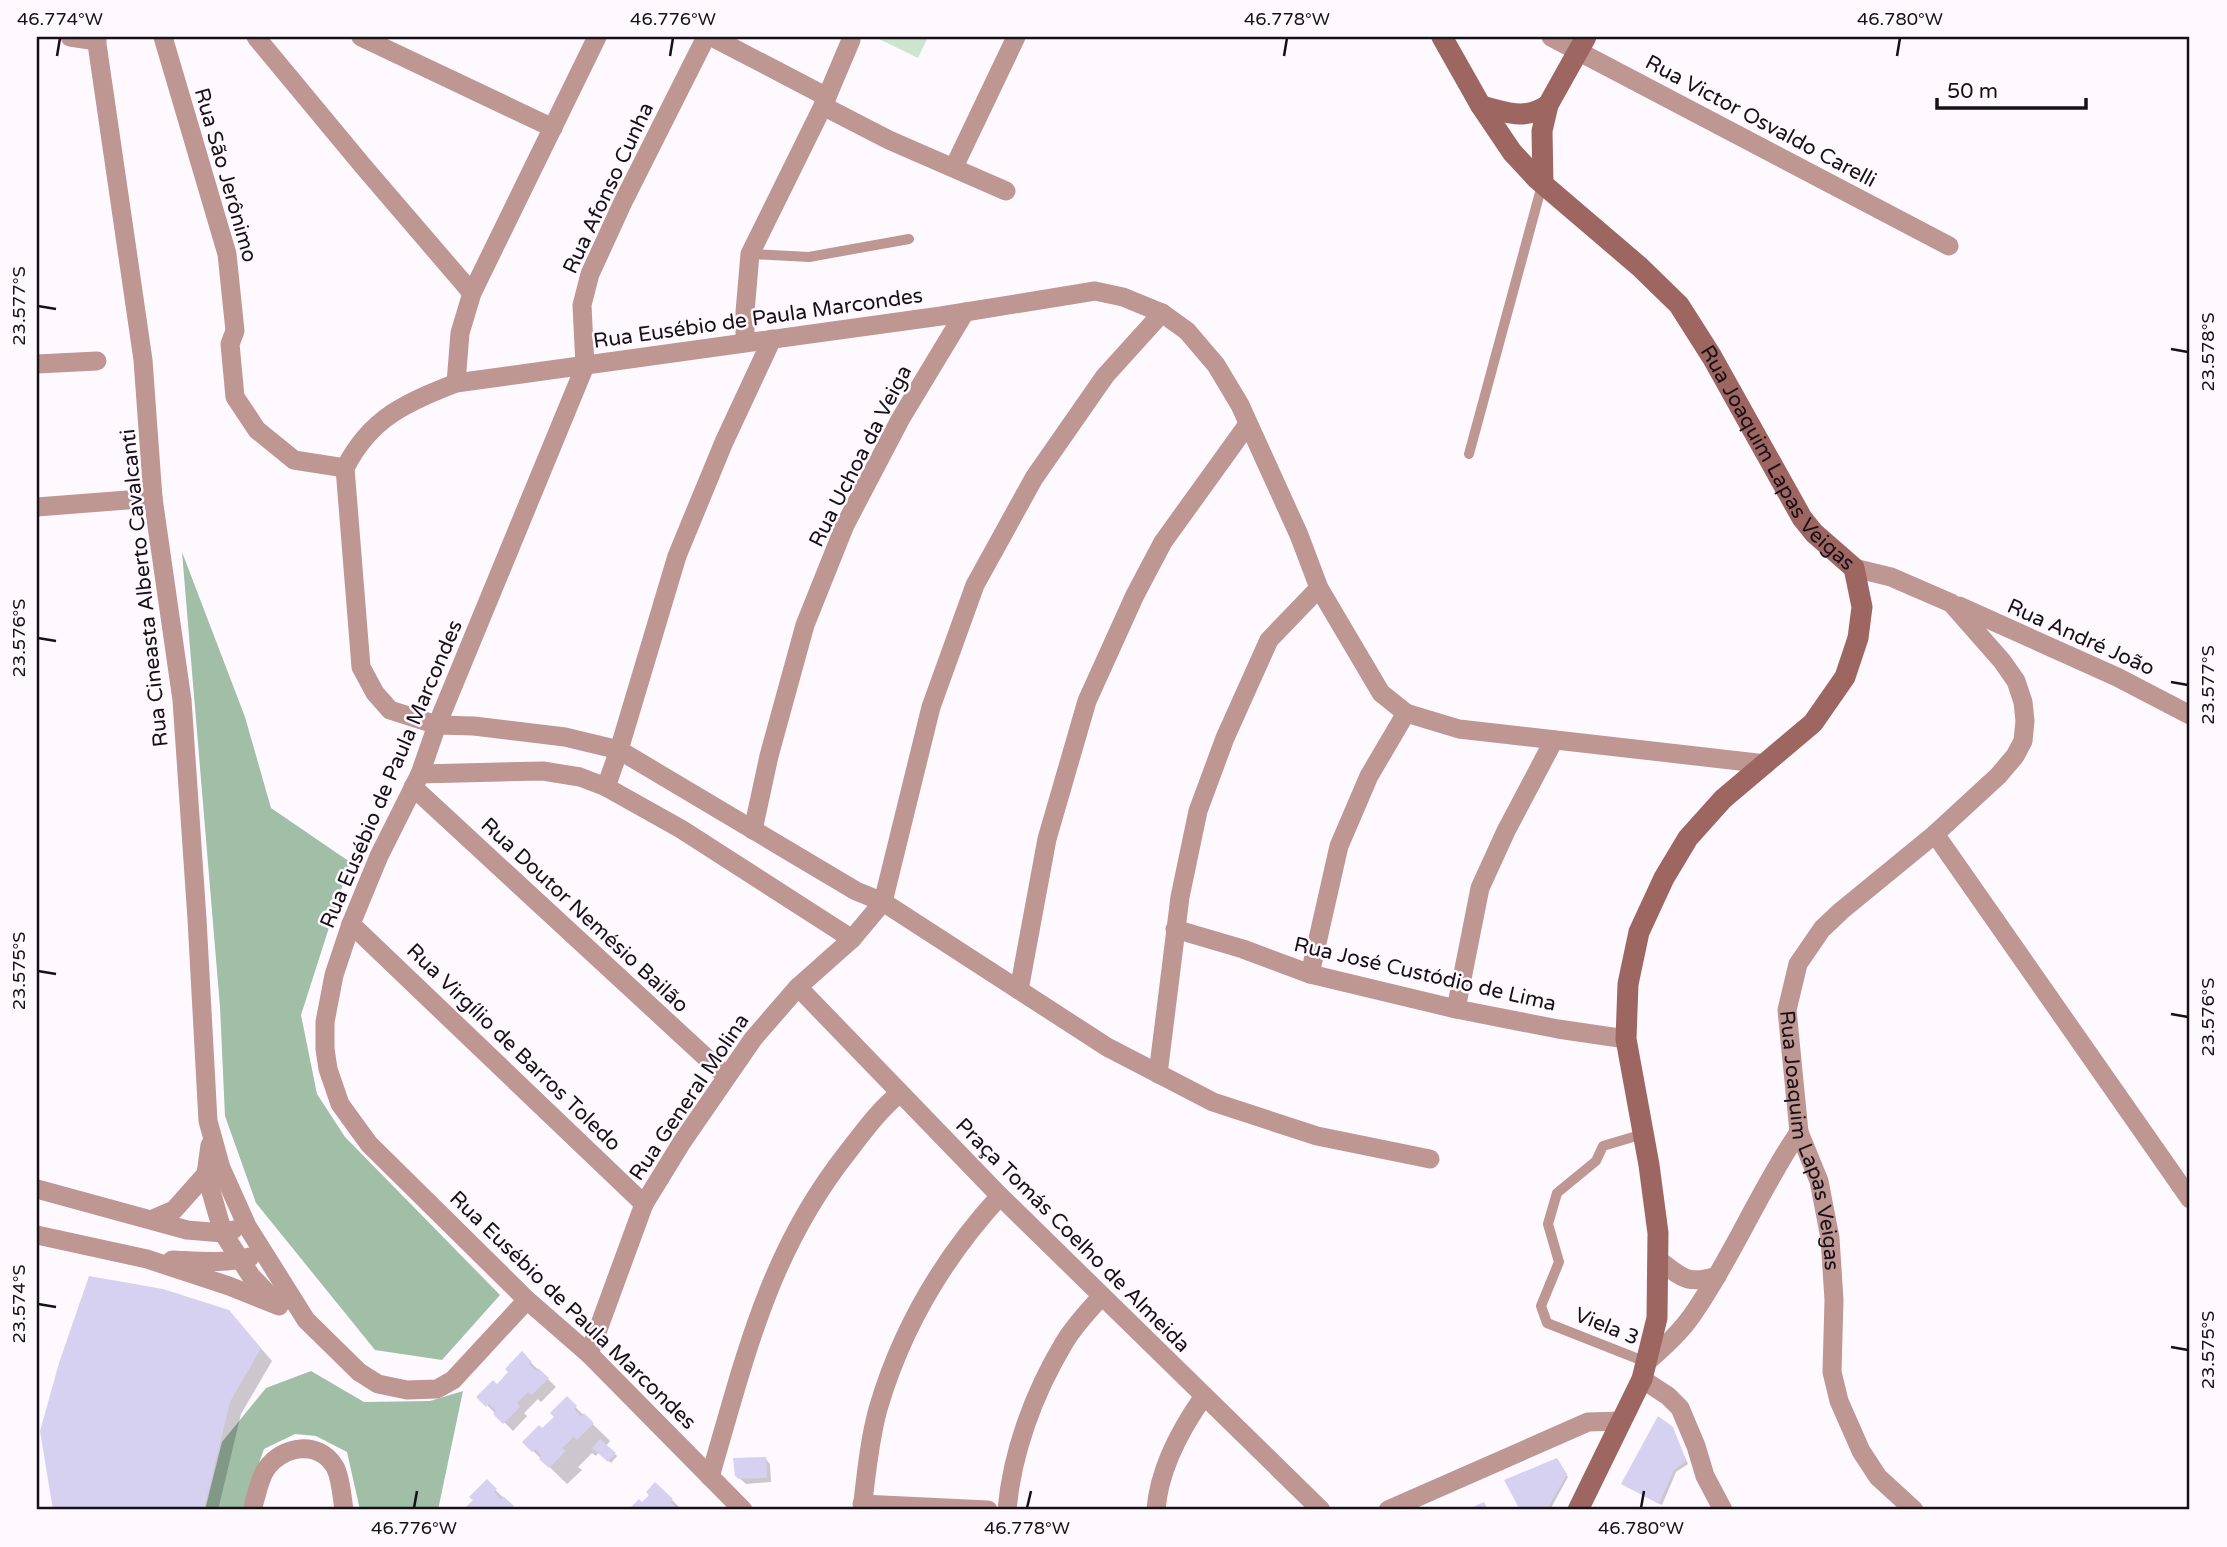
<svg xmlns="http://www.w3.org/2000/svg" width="2227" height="1547" font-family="'Varela Round',sans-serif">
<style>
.green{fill:#cbe5cf}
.forest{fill:#a1bea7}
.shadow{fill:#0003}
.building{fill:#d6d1f0}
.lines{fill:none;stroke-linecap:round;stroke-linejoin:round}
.lane{stroke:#be9692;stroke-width:10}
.street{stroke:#be9692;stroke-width:19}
.secondary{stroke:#9d6660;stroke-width:21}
.ticks{fill:none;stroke:#181018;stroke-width:2.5}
.labels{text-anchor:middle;stroke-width:5;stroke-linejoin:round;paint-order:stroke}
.street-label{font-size:21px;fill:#181018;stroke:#fef9ff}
.neatline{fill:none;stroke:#181018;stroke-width:2.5}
.ticks-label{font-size:18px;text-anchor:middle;fill:#181018}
</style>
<rect width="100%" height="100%" fill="#fef9ff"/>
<polygon class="green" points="875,37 928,37 918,58"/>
<g class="forest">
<polygon points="182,552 245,717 271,808 350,862 301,1015 317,1094 345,1137 500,1295 442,1360 375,1350 256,1203 225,1116 220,1007"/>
<polygon points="311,1371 364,1402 430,1401 463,1391 438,1510 360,1510 347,1452 316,1436 295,1434 264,1449 242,1510 205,1510 222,1442 266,1388"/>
</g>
<g class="shadow">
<polygon points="240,1324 272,1361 241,1414 218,1510 54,1510 42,1431"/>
<polygon points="522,1354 556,1387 541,1402 538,1399 524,1413 527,1416 513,1431 479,1397 497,1386 510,1372"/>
<polygon points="567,1399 610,1441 606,1446 617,1456 611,1463 599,1452 596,1456 592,1453 578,1467 582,1470 567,1484 524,1442 542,1431 556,1417"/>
<polygon points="1672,1428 1688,1464 1676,1472 1662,1505 1626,1486"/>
<polygon points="765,1458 770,1464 771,1482 746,1484 736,1475"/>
<polygon points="1558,1462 1568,1477 1551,1508 1547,1510 1522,1510 1506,1481"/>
<polygon points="487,1482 516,1510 465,1510 475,1500"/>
<polygon points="656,1484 680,1508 678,1510 633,1510 651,1495"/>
</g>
<g class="building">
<polygon points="89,1276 163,1289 229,1310 261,1348 230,1402 204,1510 53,1510 40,1431 59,1363"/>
<polygon points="522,1351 532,1362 529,1364 536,1371 538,1368 549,1378 532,1395 528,1392 517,1403 520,1407 503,1424 493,1414 496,1411 489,1404 486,1407 476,1397 493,1380 497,1384 508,1372 505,1369"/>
<polygon points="567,1396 577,1406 574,1409 581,1416 584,1413 594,1423 577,1440 574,1437 562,1448 566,1451 549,1468 539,1459 541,1456 535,1449 532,1452 522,1442 539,1425 542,1428 554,1417 550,1413"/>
<polygon points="1658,1416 1673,1427 1686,1461 1674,1470 1659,1504 1621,1484"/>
<polygon points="600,1439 616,1453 608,1462 592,1448"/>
<polygon points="766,1457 767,1478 739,1479 735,1476 733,1458"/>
<polygon points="1557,1458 1567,1474 1549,1506 1543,1510 1520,1510 1504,1480"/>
<polygon points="487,1479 497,1489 494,1492 501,1499 503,1496 514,1506 509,1510 463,1510 473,1500 469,1497"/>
<polygon points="655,1482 673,1499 670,1502 678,1510 628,1510 639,1499 642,1502 649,1495 646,1492"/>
<polygon points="1484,1502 1488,1510 1466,1510"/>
</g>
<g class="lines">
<g class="lane">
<polyline points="750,254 809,257 909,239"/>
<polyline points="1469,454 1542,185"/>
<polyline points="1643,1134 1603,1146 1596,1161 1557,1193 1548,1224 1559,1262 1541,1306 1547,1323 1646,1362"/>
</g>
<g class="street">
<polyline points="70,37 97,41"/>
<polyline points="96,37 143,360 153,498 182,700 197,919 208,1121 221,1168 247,1226 306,1320 359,1372 378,1384 407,1390 437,1389 453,1380 527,1300"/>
<polyline points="163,37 227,254 235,331 230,344 235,397 257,430 294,460 345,468"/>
<polyline points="256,37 363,166 472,293"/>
<polyline points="361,37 553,128"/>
<polyline points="706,37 623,202 590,274 582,305 585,366 437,725 420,774 379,856 351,924 334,975 325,1022 325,1049 328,1069 340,1104 369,1144 527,1300 589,1354 743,1510"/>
<polyline points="712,37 827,97"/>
<polyline points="1551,37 1949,246"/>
<polyline points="823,106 889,140 1006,191"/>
<polyline points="954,167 1016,37"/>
<polyline points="745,342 745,312 750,254 823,106 851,40"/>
<polyline points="37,364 97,361"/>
<polyline points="456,383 460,333 472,293 597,37"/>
<polyline points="37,507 153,498"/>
<path id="s1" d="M1854,568L1891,577L1951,603L2002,661L2016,681L2023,702L2025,721L2023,741L2015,756L1998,776L1935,834L1841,911L1822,929L1798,964L1787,1010L1799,1132L1819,1181L1830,1238L1834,1300L1832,1372L1839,1401L1861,1451L1878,1477L1914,1510"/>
<polyline points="1959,606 2117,677 2190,715"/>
<polyline points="420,774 543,771 580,777 606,787 681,829 852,939"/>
<polyline points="413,787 726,1076"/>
<polyline points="606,787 619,750 677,556 724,442 772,339"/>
<polyline points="753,830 769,756 805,625 845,525 901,418 965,312"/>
<polyline points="1935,834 2190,1199"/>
<polyline points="351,924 644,1204"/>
<polyline points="1175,929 1243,949 1310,974 1456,1009 1558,1029 1626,1039"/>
<polyline points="1310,974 1339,846 1369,776 1406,713"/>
<polyline points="798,987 1000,1196 1321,1510"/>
<polyline points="1019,990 1047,839 1087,701 1135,595 1163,542 1248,424"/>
<polyline points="1456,1009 1480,888 1506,831 1554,740"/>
<polyline points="1158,1074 1180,897 1198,811 1225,738 1269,640 1319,588"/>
<polyline points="210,1145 206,1174 223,1233 251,1276 275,1301"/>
<path d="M1430,1159L1317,1136L1213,1102L1107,1047L883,902L856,891L619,750L565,737L474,726L437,725L390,710L375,693L361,667L345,468C371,417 406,403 456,383L941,316L1095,291L1123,297L1162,313L1187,331L1216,365L1240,405L1299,535L1319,588L1381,693L1406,713L1459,729L1766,764"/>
<polyline points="37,1189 187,1230 223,1233 233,1230"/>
<polyline points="153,1219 174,1210 206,1174"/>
<polyline points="37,1235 147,1259 229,1286 279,1306"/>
<path d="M172,1260C198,1261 225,1264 250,1257"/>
<path d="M1660,1261C1682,1278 1688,1285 1717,1276"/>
<polyline points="589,1354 644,1204 682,1142 753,1039 798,987 852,939 883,902 931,707 975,585 1034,478 1105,376 1162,313"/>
<path d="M1647,1362C1664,1347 1682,1331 1695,1311C1734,1254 1760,1189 1799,1132"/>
<polyline points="1642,1379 1668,1396 1680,1408 1696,1446 1705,1476 1723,1510"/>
<path d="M710,1477C745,1358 768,1253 847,1153C864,1131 879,1110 900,1093"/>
<polyline points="862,1504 988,1510"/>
<path d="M252,1510C256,1498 259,1479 266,1469C283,1445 319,1440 335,1467C341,1478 342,1498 344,1510"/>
<path d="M862,1510C866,1477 869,1442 878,1409C901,1330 944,1257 1000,1196"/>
<path d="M1007,1510C1012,1452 1034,1393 1064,1343C1074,1326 1088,1311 1101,1297"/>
<path d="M1156,1510C1159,1469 1180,1430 1204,1396"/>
<polyline points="1388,1510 1588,1422 1622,1421"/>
</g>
<g class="secondary">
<path id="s2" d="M1442,37L1481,106L1512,152L1537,179L1640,267L1679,305L1712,357L1802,518L1814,533L1854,568L1862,607L1858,638L1845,677L1813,723L1723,799L1688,838L1664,878L1639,932L1628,984L1626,1039L1649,1165L1658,1233L1657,1318L1642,1379L1578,1510"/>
<path d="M1481,106C1507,112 1524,121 1548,105"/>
<polyline points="1543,184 1542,131 1548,105 1586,37"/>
</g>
</g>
<path class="ticks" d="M57,56L60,38M670,56L673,38M1284,56L1287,38M1897,56L1900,38M38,306L56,309M2171,349L2188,352M38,638L56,641M2171,682L2188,685M38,971L56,974M2171,1014L2188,1017M38,1304L56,1307M2171,1347L2188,1350M414,1508L417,1491M1027,1508L1031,1491M1641,1508L1644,1491"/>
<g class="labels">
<g class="street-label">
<text transform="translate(1761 121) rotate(28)" y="7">Rua Victor Osvaldo Carelli</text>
<text transform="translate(226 175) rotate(74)" y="7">Rua São Jerônimo</text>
<text transform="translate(608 188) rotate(-65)" y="7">Rua Afonso Cunha</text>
<text transform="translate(758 318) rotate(-8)" y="7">Rua Eusébio de Paula Marcondes</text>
<text dy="7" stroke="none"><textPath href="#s2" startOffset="544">Rua Joaquim Lapas Veigas</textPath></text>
<text transform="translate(860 456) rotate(-63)" y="7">Rua Uchoa da Veiga</text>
<text transform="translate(144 588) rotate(-96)" y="7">Rua Cineasta Alberto Cavalcanti</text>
<text transform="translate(2081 637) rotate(24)" y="7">Rua André João</text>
<text transform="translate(391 774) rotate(-67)" y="7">Rua Eusébio de Paula Marcondes</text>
<text transform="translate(585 915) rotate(43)" y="7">Rua Doutor Nemésio Bailão</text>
<text transform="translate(1425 974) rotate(13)" y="7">Rua José Custódio de Lima</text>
<text transform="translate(514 1047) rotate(44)" y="7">Rua Virgílio de Barros Toledo</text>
<text transform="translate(689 1097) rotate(-56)" y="7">Rua General Molina</text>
<text dy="7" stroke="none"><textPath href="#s1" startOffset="766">Rua Joaquim Lapas Veigas</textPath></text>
<text transform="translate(1073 1235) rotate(45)" y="7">Praça Tomás Coelho de Almeida</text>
<text transform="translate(573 1310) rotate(44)" y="7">Rua Eusébio de Paula Marcondes</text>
<text transform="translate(1607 1326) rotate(22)" y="7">Viela 3</text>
</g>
</g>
<rect width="2227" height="1547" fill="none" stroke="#fef9ff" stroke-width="77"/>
<path d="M1937 98v10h149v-10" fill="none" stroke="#181018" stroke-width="3.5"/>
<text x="1947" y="98" font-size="21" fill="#181018" stroke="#fef9ff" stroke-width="5" paint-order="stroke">50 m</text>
<rect x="38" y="38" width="2150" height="1470" class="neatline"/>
<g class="ticks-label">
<text x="60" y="25">46.774°W</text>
<text x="673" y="25">46.776°W</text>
<text x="1287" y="25">46.778°W</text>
<text x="1900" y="25">46.780°W</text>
<text transform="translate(19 306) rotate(-90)" y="6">23.577°S</text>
<text transform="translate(2208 352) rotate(-90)" y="6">23.578°S</text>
<text transform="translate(19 638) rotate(-90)" y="6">23.576°S</text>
<text transform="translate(2208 685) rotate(-90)" y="6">23.577°S</text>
<text transform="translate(19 971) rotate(-90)" y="6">23.575°S</text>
<text transform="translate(2208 1017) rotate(-90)" y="6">23.576°S</text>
<text transform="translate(19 1304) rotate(-90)" y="6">23.574°S</text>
<text transform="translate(2208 1350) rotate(-90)" y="6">23.575°S</text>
<text x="414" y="1534">46.776°W</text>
<text x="1027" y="1534">46.778°W</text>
<text x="1641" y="1534">46.780°W</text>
</g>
</svg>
